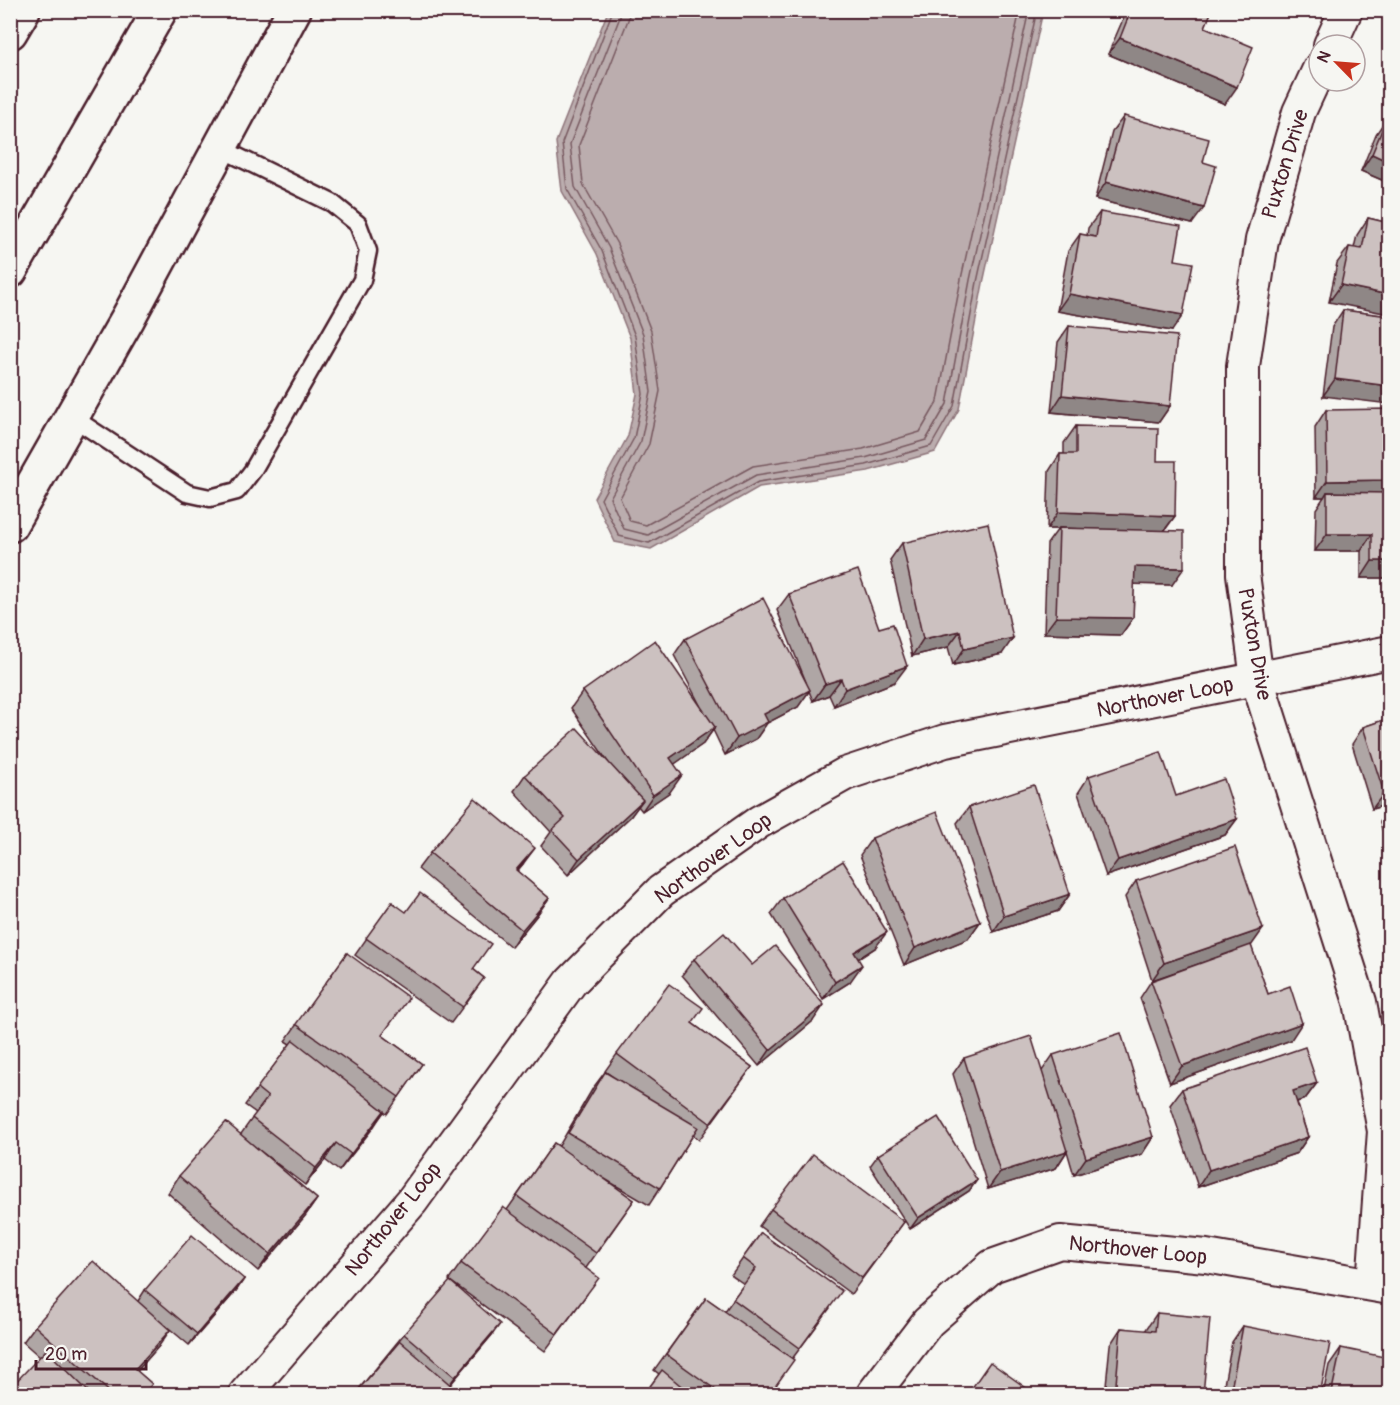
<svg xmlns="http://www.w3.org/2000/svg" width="1400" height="1405" font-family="Pangolin,sans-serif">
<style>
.water{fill:#bbadae;stroke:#8e747a;stroke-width:1.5}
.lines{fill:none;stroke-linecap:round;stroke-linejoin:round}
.shore{stroke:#77585f;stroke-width:1.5}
.service-casing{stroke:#4a1f2b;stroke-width:21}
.minor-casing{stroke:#4a1f2b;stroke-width:36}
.motorway-casing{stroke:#4a1f2b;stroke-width:38}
.service{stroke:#f6f6f2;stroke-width:16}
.minor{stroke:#f6f6f2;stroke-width:32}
.motorway{stroke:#f6f6f2;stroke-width:33}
.wall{fill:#afa6a5;stroke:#4a1f2b;stroke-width:1.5}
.shaded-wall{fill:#8f8786;stroke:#4a1f2b;stroke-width:1.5}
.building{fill:#ccc1c0;stroke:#4a1f2b;stroke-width:1.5}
.labels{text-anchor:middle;stroke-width:4.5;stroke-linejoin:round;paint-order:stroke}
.street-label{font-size:21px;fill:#4a1f2b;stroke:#f6f6f2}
</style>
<rect width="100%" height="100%" fill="#f6f6f2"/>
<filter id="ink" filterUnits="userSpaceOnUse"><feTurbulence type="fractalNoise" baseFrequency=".0167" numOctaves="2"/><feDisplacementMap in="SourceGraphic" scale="12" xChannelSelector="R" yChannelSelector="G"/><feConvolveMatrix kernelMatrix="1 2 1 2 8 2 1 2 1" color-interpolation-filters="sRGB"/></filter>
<g filter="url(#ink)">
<polygon class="water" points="608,11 1043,11 983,283 959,409 935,452 868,471 759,487 651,549 615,542 594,498 628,436 637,394 630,338 597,254 562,191 556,142"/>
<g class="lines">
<g class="shore">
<polyline points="613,10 562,143 567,189 602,251 635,336 643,394 634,438 601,499 619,536 649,543 758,482 866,465 931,446 954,406 977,282 1037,10"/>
<polyline points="621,10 620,17 570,144 575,187 609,248 643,334 651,392 641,441 610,498 624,529 648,535 756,475 865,458 926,440 947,404 970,280 1029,10"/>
<polyline points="630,10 628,20 579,145 583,184 617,244 651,331 660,391 649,444 620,498 630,521 646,525 753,466 863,449 920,432 938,401 961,279 1020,10"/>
</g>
<defs>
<polyline id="service" points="72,417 187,493 210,498 237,491 253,470 362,280 368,251 358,224 332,203 220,148"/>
<g id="minor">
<polyline points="1330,45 1346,10"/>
<polyline points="1319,69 1299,112 1262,240 1243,366 1243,574 1257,679 1360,1002 1384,1131 1373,1284"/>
<polyline points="245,1394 412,1201 571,982 661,891 759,822 845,774 945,741 1390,652"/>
<polyline points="873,1394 928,1322 992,1266 1060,1242 1206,1256 1390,1288"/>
</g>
<g id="motorway">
<polyline points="10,32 23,10"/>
<polyline points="10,271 160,10"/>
<polyline points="10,525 128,318 294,10"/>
</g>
</defs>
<use href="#service" class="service-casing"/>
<use href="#minor" class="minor-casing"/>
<use href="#motorway" class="motorway-casing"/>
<use href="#service" class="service"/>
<use href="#minor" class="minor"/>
<use href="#motorway" class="motorway"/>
</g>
<g class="wall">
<polygon points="1127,10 1212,10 1205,27 1225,104 1108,54"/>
<polygon points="1124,116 1203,162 1192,224 1095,199 1112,132"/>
<polygon points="1387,118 1389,119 1389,183 1361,171 1376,134"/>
<polygon points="1100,212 1175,260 1172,331 1057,311 1068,251 1080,234 1087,236 1088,228"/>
<polygon points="1368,218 1389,223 1329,302 1337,263 1349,247 1354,248 1357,235"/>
<polygon points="1343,310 1389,316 1323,396 1332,327"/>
<polygon points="1069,326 1170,406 1159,422 1051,412 1058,342"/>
<polygon points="1326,410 1389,578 1361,578 1361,551 1315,551 1316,509 1324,497 1316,497 1315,427"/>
<polygon points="1076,426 1157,461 1175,516 1165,530 1172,585 1134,584 1133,618 1121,635 1044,633 1047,544 1058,529 1047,529 1049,471 1060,454 1064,454 1064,443"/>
<polygon points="902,543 1002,654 953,665 948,647 912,656 890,560"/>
<polygon points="789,594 895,682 834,706 829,695 813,701 809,691 798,707 767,723 756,739 725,755 713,730 703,744 674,764 670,792 642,811 638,806 631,816 568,875 541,846 551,832 514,791 525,775 608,762 571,708 583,691 700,705 674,655 685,639 806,682 777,610"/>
<polygon points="1389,718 1389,804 1372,809 1352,744 1363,727"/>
<polygon points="1089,776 1237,819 1225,835 1106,876 1078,793"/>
<polygon points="969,807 1070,894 1058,911 993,932 957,823"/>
<polygon points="1389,808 1389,853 1380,822"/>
<polygon points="872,838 980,922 968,939 904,965 860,855"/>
<polygon points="430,853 523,864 517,871 549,898 537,915 511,947 418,869"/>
<polygon points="1136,881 1251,946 1268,994 1291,1040 1170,1083 1140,998 1151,981 1199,963 1152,980 1125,897"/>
<polygon points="783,898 875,948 858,959 850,982 823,999 771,914"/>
<polygon points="392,902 473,969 484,978 451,1023 355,955"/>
<polygon points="347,953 382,1035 422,1064 387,1114 384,1112 339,1171 325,1160 305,1185 255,1147 317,1199 305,1216 258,1271 168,1193 179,1176 241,1134 256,1113 245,1105 290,1044 285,1041"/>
<polygon points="694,959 752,965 813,1021 759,1066 682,975"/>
<polygon points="692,1023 752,1067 699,1140 693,1135 660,1188 649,1205 598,1175 634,1200 586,1268 587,1294 545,1351 449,1280 461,1263 507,1210 554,1143 559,1146 593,1088 605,1072 613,1077 605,1071 617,1054"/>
<polygon points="1053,1055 1153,1137 1142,1154 1074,1175 1067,1151 1056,1168 988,1189 953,1074 964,1058 1042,1071"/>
<polygon points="1317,1083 1305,1099 1297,1102 1308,1137 1297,1153 1198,1187 1170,1105 1182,1089"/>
<polygon points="878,1155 977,1180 969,1191 910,1229 870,1166"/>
<polygon points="771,1209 904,1222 851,1294 759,1226"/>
<polygon points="761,1233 830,1308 792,1359 770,1395 644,1395 659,1374 654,1370 706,1298 725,1311 744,1284 731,1275"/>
<polygon points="244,1279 236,1291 189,1345 164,1324 159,1346 137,1371 152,1384 145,1395 10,1395 40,1357 23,1342 35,1326 138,1301 145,1290"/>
<polygon points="1157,1313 1203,1395 1105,1395 1110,1345 1121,1328 1145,1331"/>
<polygon points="1243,1326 1320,1395 1222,1395 1232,1342"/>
<polygon points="404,1334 492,1335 450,1385 462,1395 354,1395"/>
<polygon points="1341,1348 1389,1395 1323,1395 1329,1365"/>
</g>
<g class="shaded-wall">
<polygon points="1120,38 1237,87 1225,104 1108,54"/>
<polygon points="1372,154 1389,162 1389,183 1361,171"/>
<polygon points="1106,182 1204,208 1192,224 1095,199"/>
<polygon points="1341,285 1389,295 1389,314 1329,302"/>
<polygon points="1069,294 1183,315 1172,331 1057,311"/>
<polygon points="1335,379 1389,386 1389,404 1323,396"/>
<polygon points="1062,395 1170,406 1159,422 1051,412"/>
<polygon points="1389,480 1389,496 1327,492 1324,497 1316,497 1327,481"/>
<polygon points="1058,512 1175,516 1163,532 1059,528 1058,529 1047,529"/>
<polygon points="1327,534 1372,534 1361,551 1315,551"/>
<polygon points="1372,561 1389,561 1389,578 1361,578"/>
<polygon points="1135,567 1184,568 1172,585 1123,584"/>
<polygon points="1056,617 1133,618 1121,635 1044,633"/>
<polygon points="960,631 948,647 912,656 923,639"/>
<polygon points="1013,638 1002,654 953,665 964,649"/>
<polygon points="907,666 895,682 834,706 845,689"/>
<polygon points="841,679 829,695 813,701 825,684"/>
<polygon points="810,690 798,707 767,723 756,739 725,755 737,738 764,714"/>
<polygon points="715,727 703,744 659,775 670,758"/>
<polygon points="682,775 670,792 642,811 653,795"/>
<polygon points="1389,791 1389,804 1372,809 1384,793"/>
<polygon points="643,800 631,816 568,875 579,859"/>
<polygon points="1237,819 1225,835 1106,876 1118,860"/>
<polygon points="535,848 523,864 504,887 516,870"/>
<polygon points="1070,894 1058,911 993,932 1004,916"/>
<polygon points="549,898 537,915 511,947 522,930"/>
<polygon points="980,922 968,939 904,965 915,948"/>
<polygon points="1263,929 1251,946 1152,980 1164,963"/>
<polygon points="887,932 875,948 842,969 854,952"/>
<polygon points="862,965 850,982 823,999 835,982"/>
<polygon points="824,1005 813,1021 759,1066 770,1050"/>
<polygon points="1302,1023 1291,1040 1170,1083 1182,1066"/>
<polygon points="1317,1083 1305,1099 1281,1107 1293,1091"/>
<polygon points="384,1111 373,1128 339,1171 351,1154"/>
<polygon points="1153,1137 1142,1154 1074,1175 1086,1158"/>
<polygon points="1308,1137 1297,1153 1198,1187 1209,1170"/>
<polygon points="336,1143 325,1160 305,1185 316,1168"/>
<polygon points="1067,1151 1056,1168 988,1189 1000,1172"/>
<polygon points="977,1180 969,1191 910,1229 918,1218"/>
<polygon points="317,1199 305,1216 258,1271 270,1254"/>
<polygon points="244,1279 236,1291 189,1345 197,1334"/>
<polygon points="500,1324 492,1335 447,1388 455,1377"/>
<polygon points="170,1330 159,1346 124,1386 135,1369"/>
</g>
<g class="building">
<polygon points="1131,10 1212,10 1205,27 1253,47 1237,87 1120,38"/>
<polygon points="1124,116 1209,139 1203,162 1216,166 1204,208 1106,182"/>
<polygon points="1387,118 1389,119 1389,162 1372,154"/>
<polygon points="1100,212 1181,226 1175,260 1193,263 1183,315 1069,294 1080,234 1096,237"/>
<polygon points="1368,218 1389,223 1389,295 1341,285 1349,247 1362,249"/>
<polygon points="1343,310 1389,316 1389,386 1335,379"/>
<polygon points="1069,326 1177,336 1170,406 1062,395"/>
<polygon points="1389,409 1389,480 1327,481 1326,410"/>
<polygon points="1076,426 1158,428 1157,461 1176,461 1175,516 1058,512 1060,454 1076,454"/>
<polygon points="1327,492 1389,493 1389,561 1372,561 1372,534 1327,534"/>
<polygon points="988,523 1013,638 964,649 960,631 923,639 902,543"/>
<polygon points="1059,528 1184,531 1184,568 1135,567 1133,618 1056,617"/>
<polygon points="858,570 879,628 893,624 907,666 845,689 841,679 825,684 789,594"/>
<polygon points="763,598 810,690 764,714 768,722 737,738 685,639"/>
<polygon points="655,640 715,727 670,758 682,775 653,795 583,691"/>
<polygon points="1389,718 1389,791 1384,793 1363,727"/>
<polygon points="577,728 643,800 579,859 552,830 565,818 525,775"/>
<polygon points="1161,752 1176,796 1224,779 1237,819 1118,860 1089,776"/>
<polygon points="1034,785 1070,894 1004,916 969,807"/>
<polygon points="475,798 535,848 516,870 549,898 522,930 430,853"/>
<polygon points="937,812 980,922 915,948 872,838"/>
<polygon points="1235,847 1263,929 1164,963 1136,881"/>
<polygon points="843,861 887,932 854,952 862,965 835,982 783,898"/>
<polygon points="420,893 491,944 473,969 484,978 463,1007 366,938 392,902 406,912"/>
<polygon points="724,933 752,965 775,946 824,1005 770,1050 694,959"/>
<polygon points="1251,945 1268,994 1290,986 1302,1023 1182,1066 1151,981"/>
<polygon points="347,953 409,998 382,1035 422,1064 399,1097 296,1024"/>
<polygon points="669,984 703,1008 692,1023 752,1067 710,1123 617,1054"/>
<polygon points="1121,1033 1153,1137 1086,1158 1053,1055"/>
<polygon points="1031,1036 1067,1151 1000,1172 964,1058"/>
<polygon points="293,1040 384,1111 351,1154 336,1143 316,1168 252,1118 268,1097 257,1088"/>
<polygon points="1305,1047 1317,1083 1293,1091 1308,1137 1209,1170 1182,1089"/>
<polygon points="605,1072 698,1127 660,1188 568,1133"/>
<polygon points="938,1117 977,1180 918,1218 878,1155"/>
<polygon points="226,1122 317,1199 270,1254 179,1176"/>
<polygon points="554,1143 634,1200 596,1253 517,1196"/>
<polygon points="813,1154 904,1222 862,1278 771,1209"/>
<polygon points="503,1207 599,1278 557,1334 461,1263"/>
<polygon points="761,1233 842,1291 800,1348 733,1299 756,1268 743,1258"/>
<polygon points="192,1235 244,1279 197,1334 145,1290"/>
<polygon points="93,1261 170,1330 135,1369 152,1384 143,1395 113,1395 35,1326"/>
<polygon points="450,1281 500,1324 455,1377 404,1334"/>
<polygon points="706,1298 794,1360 769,1395 723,1395 666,1354"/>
<polygon points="1157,1313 1210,1318 1203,1395 1115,1395 1121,1328 1155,1331"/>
<polygon points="1243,1326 1330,1343 1320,1395 1230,1395"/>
<polygon points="400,1341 462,1395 354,1395"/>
<polygon points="1341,1348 1389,1358 1389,1395 1331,1395"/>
<polygon points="46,1350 92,1395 10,1395 10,1388"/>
<polygon points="990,1362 1036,1395 967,1395"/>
<polygon points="662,1370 692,1395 655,1395 648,1389"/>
</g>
</g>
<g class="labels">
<g class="street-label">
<text transform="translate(1285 164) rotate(-73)" y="7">Puxton Drive</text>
<text transform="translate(1255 644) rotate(80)" y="7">Puxton Drive</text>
<text transform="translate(1165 697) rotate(-11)" y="7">Northover Loop</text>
<text transform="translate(713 858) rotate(-36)" y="7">Northover Loop</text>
<text transform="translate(393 1219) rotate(-51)" y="7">Northover Loop</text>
<text transform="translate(1138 1250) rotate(6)" y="7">Northover Loop</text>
</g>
</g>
<rect width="1400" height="1405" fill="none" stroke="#f6f6f2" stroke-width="36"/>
<rect x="18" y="18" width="1364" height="1369" fill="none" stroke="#4a1f2b" stroke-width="2" filter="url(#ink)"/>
<g transform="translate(1337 63) rotate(295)"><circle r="28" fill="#f6f6f2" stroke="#b1a0a2" stroke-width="1.5"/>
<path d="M0-4.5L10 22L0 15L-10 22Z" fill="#c8321e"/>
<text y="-9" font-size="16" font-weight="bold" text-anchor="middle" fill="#4a1f2b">N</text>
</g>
<path d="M36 1360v9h110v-9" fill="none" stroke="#4a1f2b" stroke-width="3"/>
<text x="45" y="1360" font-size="18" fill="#4a1f2b" stroke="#f6f6f2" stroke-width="4.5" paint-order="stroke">20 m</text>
</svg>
